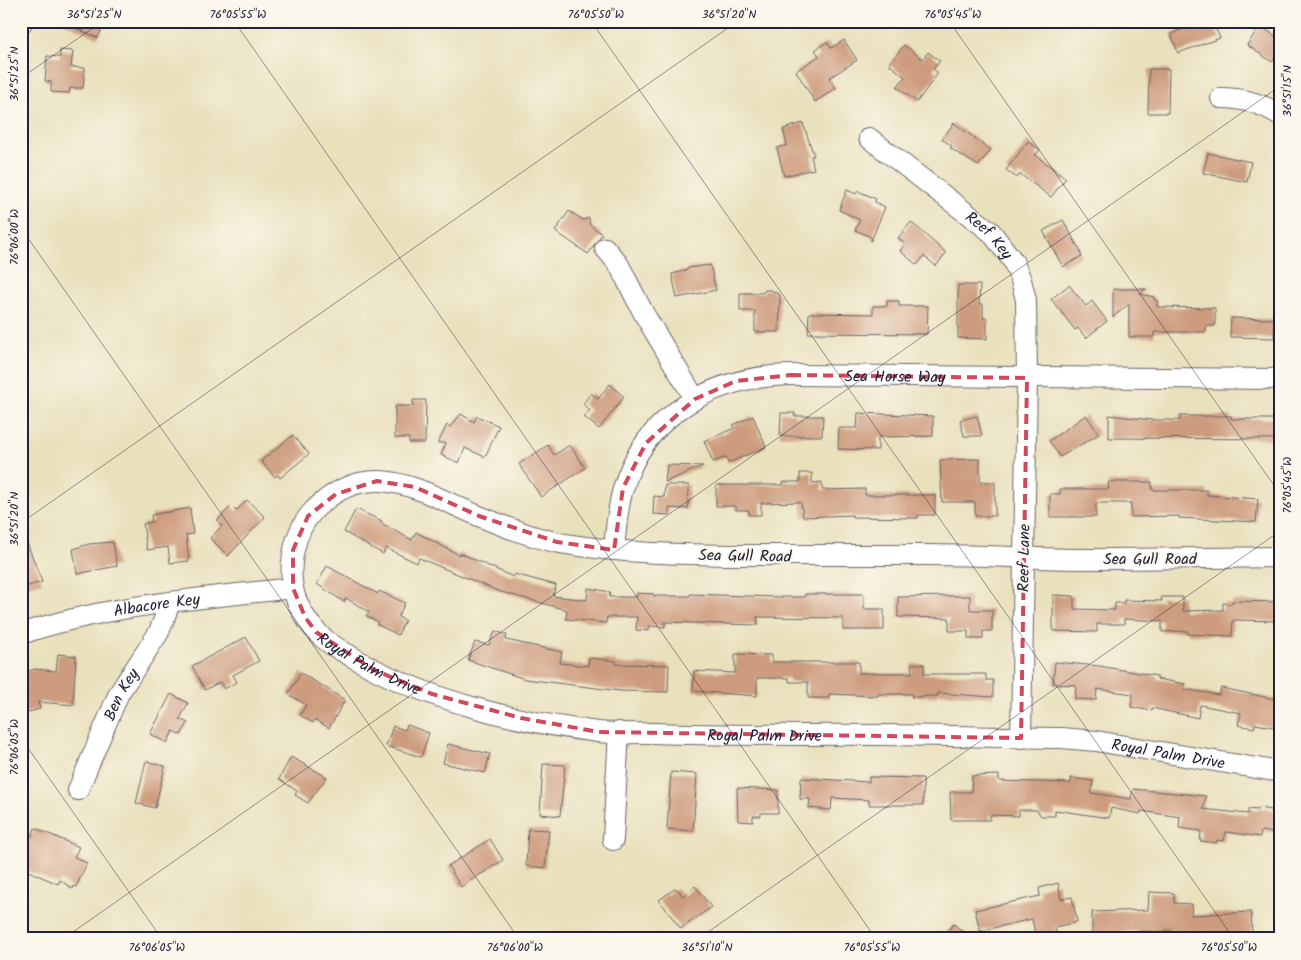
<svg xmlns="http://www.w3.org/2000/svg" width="1301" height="960" font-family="Kalam,sans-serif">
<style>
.building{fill:#cd9b7d}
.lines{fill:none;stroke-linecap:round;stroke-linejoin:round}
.minor-casing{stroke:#686468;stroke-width:22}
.minor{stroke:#fff;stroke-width:20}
.marked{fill:none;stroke:#d1495b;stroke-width:4;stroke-dasharray:10 6;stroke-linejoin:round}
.ticks{fill:none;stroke:#22223b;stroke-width:1;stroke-opacity:0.45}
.labels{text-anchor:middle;stroke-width:4.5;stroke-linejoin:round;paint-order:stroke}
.street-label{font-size:16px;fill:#22223b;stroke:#fbf7ec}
.neatline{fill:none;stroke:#22223b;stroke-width:2}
.ticks-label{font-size:12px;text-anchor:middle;fill:#22223b}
</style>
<rect width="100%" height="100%" fill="#fbf7ec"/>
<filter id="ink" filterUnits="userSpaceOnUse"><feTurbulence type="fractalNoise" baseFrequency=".02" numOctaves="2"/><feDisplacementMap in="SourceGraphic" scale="10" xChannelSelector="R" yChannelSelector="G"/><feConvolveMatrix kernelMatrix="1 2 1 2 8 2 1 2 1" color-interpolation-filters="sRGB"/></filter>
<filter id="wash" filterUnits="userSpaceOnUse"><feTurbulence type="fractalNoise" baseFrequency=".0096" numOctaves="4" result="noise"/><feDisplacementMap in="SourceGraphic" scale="20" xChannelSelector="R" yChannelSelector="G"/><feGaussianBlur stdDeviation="1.12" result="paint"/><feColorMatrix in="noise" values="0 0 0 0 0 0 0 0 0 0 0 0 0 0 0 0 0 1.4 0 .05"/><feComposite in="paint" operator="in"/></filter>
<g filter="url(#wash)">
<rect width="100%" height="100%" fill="#e9e0bc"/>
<g id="blocks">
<g class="building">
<polygon points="60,21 105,21 98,38"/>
<polygon points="1202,21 1212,21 1220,38 1178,53 1171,34"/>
<polygon points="1260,26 1280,39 1280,62 1274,59 1272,62 1247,45"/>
<polygon points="844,40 857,60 829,78 836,88 815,102 796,71 819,56 815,50 827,42 831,48"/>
<polygon points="904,45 923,59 928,52 940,61 933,69 938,73 917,102 897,87 905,77 889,64"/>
<polygon points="60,50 73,51 71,67 85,68 83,88 70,88 69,93 51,92 51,82 45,81 47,56 60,57"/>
<polygon points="1149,69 1169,69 1168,113 1148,113"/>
<polygon points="803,123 814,156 811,156 814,169 784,176 777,148 787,145 783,129"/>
<polygon points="954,123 991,150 978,166 950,148 952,146 942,139"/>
<polygon points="1028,141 1040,150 1035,155 1066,178 1051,197 1020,174 1017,178 1006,170"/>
<polygon points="1208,153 1251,162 1247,182 1203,173"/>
<polygon points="847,190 856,194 858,191 876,199 875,202 885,207 871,241 871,237 855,230 860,220 839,210"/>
<polygon points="569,211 583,220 589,218 590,225 602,234 588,254 555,231"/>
<polygon points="1063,220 1081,252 1080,253 1082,256 1063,267 1043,231"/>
<polygon points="911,222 946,253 936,266 924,256 917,265 900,251 905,244 898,238"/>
<polygon points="710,265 716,290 677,298 672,274 687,270 688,268"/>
<polygon points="958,285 980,285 979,304 983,304 983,318 987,318 987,339 958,338"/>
<polygon points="1069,285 1086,306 1092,301 1107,321 1086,338 1078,328 1075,330 1051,299"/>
<polygon points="1113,289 1146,289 1140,294 1154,297 1154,300 1157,300 1157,307 1215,308 1215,326 1206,326 1206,332 1154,332 1154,337 1129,337 1129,304 1113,317"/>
<polygon points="765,290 771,290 780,295 779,332 755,332 755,311 740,311 740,293 763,293"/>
<polygon points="887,301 899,301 899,306 928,306 927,334 808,333 809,313 873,314 873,306 887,306"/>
<polygon points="1231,318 1275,319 1274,338 1230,337"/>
<polygon points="610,384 624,397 599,429 584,417 590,410 583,404 591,393 598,399"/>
<polygon points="413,400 426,400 425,443 409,443 409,438 395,438 395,406 413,406"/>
<polygon points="781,413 795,413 794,416 823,416 822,436 780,436"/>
<polygon points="858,413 933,416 933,436 878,437 878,450 838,449 839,428 857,428"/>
<polygon points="461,414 474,422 477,416 499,426 485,457 465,448 459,463 441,455 446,443 438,443 447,425 450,427"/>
<polygon points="1086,415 1099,434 1060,457 1049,441"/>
<polygon points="1109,415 1152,420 1180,420 1180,416 1231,416 1231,419 1280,419 1280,439 1109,438"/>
<polygon points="753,416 766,447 728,463 726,457 713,462 704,441 735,428 733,425"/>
<polygon points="977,416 982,436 964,436 960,420"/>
<polygon points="293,435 309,454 280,478 278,475 275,477 261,461"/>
<polygon points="548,445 554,455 570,445 585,468 541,497 519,464"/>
<polygon points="980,459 980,482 995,482 995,516 975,516 975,502 942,502 940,460"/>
<polygon points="667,465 703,466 665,482"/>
<polygon points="800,473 812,473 812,483 822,482 822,490 865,489 865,495 935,495 935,515 918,515 918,518 852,517 852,515 803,517 801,502 761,503 761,515 749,515 749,510 736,510 736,506 716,506 716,485 783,485 783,482 800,482"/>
<polygon points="1108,482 1152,482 1152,490 1207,490 1207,495 1258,499 1256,522 1179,518 1179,516 1131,517 1131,503 1096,503 1096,517 1050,517 1050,494 1060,494 1060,489 1109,489"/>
<polygon points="665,485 689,485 688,509 669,508 669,515 653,514 654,496 664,497"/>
<polygon points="247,500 265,517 228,556 210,538 222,526 217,521 231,506 236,511"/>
<polygon points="190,508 193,534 186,535 189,561 170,563 168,547 147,550 143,524 152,522 151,515"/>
<polygon points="356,509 382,521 381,523 412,540 416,532 459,555 460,553 513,577 514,574 556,585 553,596 587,600 588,588 610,592 609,597 637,597 637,593 654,594 654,596 690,596 690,594 776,597 805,597 805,594 864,594 864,609 884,609 884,630 843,630 843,618 757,617 758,625 665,622 665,627 649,626 649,631 636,630 637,617 607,617 606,623 566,619 567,610 498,591 419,558 417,563 386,548 383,554 344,532"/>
<polygon points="24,535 42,582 21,588 21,536"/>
<polygon points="113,542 117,566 77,574 73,549 89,544"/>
<polygon points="327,566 378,594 379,591 405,603 398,617 405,620 398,635 376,624 378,622 366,616 369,612 346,598 344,602 317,584"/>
<polygon points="1053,595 1074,596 1074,609 1115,610 1115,603 1124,603 1124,600 1162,601 1161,597 1183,597 1183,611 1223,610 1223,603 1232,604 1232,601 1280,602 1280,621 1233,620 1232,636 1188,634 1188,631 1162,632 1162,621 1124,619 1124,624 1097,624 1097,632 1053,631"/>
<polygon points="949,596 970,596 970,610 992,610 992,631 983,631 983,639 968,639 968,631 949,631 949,618 898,617 898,597"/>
<polygon points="495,631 507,635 506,640 562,652 560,663 588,666 589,658 616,661 616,664 669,665 668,692 620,691 525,679 468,660 475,642 489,645"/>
<polygon points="246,637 259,661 233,675 237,682 224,689 220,682 205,690 192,666"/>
<polygon points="58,654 76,656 73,705 38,702 40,709 21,714 21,674 35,669 56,671"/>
<polygon points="735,654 772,655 772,662 859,662 859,673 912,673 911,664 924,664 924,674 986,674 986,680 993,680 993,697 938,693 938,696 912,697 912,694 878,694 878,696 829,694 829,698 808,698 808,682 789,682 789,678 757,678 757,696 693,691 694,671 735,673"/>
<polygon points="1055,662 1099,666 1157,676 1157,679 1185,684 1184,689 1219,695 1221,688 1280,700 1280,728 1255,724 1254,728 1238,725 1241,713 1200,705 1198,718 1152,708 1152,711 1131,707 1133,694 1097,689 1096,700 1075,699 1076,685 1053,684"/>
<polygon points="301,673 345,700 329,728 315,720 313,723 300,715 306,705 288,694"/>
<polygon points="171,694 188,703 180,719 188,723 181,735 173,731 167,743 150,734"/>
<polygon points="407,725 429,733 421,757 386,746 393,726 405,730"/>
<polygon points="448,744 490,754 485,773 443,763"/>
<polygon points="291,757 327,777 308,803 295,795 297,791 279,779"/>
<polygon points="146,761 165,766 155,808 136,803"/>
<polygon points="543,764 565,765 560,816 540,814"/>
<polygon points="671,772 697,774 693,831 667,829"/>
<polygon points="999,775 999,781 1071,783 1071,778 1093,781 1091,793 1131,799 1133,789 1206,796 1203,809 1248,814 1248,809 1258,810 1258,808 1279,811 1275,833 1261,831 1260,837 1226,832 1224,841 1217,840 1216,843 1200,841 1201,831 1179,828 1180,817 1141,811 1140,814 1111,808 1109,818 1055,810 1055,816 1041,816 1037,810 1019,810 1019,816 990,815 990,820 951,820 950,792 971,792 972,776"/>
<polygon points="869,777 923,778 923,805 869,805 869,800 832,798 831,810 809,808 810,799 800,799 801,778 869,782"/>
<polygon points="737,788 778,790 778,813 761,813 761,816 753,816 753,822 738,821"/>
<polygon points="35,828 79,847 74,857 87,863 76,887 74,886 73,889 60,880 58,884 21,868 21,833 32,836"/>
<polygon points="528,829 549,830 545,868 526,866"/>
<polygon points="490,839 503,860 461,887 448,866"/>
<polygon points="1058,883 1061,899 1072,897 1077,922 1055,927 1057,939 1036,939 1032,919 980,931 975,910 1040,896 1039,888"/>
<polygon points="695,886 711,907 681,929 659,900 676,888 683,896"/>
<polygon points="1149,892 1174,893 1174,903 1192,904 1191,915 1251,912 1252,933 1209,935 1208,932 1165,930 1165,933 1147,931 1119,932 1119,934 1092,933 1092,912 1148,910"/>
<polygon points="954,924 971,939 940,939"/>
</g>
</g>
</g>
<g filter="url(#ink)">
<use href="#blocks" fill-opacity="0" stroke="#686468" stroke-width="1"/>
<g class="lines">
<defs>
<g id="minor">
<polyline points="21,24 23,21"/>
<path d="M1221,98C1243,98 1261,103 1280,115"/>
<path id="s1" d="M869,138L991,232L1013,261L1021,280L1026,300L1027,378L1021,738"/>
<polyline points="605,248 619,265 644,314 695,399"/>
<path id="s2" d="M614,550C616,529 617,509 623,489C645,413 716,376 791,375L1280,379"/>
<path id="s3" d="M1280,557C1213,558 1147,559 1081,559C1030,558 980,555 929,555C863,555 796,555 730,555C673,554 617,553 560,543C533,538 505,527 479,516C421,492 370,454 314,510C293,532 286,571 296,599C301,611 307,622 316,631C326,643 341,650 354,658C425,700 517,722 598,732C616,734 636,733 655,733C705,735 756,735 806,735C891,734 977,737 1062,738L1096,741L1280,772"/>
<path id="s4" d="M21,634C106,605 204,598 293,588"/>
<path id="s5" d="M78,790L119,693L159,632L170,603"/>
<polyline points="613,840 619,732"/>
</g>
</defs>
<use href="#minor" class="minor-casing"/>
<use href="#minor" class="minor"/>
</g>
</g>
<path class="marked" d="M791,375L1027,378L1021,738L599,732L521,718L432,694L374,670L316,632L305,617L293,588V550L308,516L336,494L377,481L415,487L479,516L557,542L614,550L623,488L646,443L695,399L736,381Z"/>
<path class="ticks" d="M234,21L876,939M591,21L1234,939M949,21L1280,494M21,78L103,21M21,228L519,939M21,523L738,21M21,738L162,939M63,939L1280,86M698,939L1280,531"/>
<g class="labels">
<g class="street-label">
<text dy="6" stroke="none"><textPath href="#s1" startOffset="155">Reef Key</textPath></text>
<text dy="6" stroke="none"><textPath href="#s2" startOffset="384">Sea Horse Way</textPath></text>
<text transform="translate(745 555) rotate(1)" y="6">Sea Gull Road</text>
<text transform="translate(1023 558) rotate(-89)" y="6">Reef Lane</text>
<text x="1150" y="564">Sea Gull Road</text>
<text dy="6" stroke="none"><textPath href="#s4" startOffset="139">Albacore Key</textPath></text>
<text dy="6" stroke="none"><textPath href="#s3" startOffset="1182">Royal Palm Drive</textPath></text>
<text dy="6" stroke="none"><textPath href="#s5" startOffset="105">Ben Key</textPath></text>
<text dy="6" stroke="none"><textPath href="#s3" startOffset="1589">Royal Palm Drive</textPath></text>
<text dy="6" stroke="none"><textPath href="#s3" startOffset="1994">Royal Palm Drive</textPath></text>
</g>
</g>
<rect width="1301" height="960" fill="none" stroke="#fbf7ec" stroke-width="55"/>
<rect x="28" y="28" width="1246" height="904" class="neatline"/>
<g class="ticks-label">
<text x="94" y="18">36°51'25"N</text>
<text x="238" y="18">76°05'55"W</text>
<text x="596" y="18">76°05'50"W</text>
<text x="729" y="18">36°51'20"N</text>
<text x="953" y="18">76°05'45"W</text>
<text transform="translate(14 74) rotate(-90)" y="4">36°51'25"N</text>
<text transform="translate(1287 91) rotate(-90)" y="4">36°51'15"N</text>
<text transform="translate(14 237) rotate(-90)" y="4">76°06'00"W</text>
<text transform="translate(1287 485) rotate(-90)" y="4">76°05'45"W</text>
<text transform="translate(14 519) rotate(-90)" y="4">36°51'20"N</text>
<text transform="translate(14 747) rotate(-90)" y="4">76°06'05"W</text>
<text x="157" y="951">76°06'05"W</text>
<text x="515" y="951">76°06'00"W</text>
<text x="707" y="951">36°51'10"N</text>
<text x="872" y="951">76°05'55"W</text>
<text x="1229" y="951">76°05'50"W</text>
</g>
</svg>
